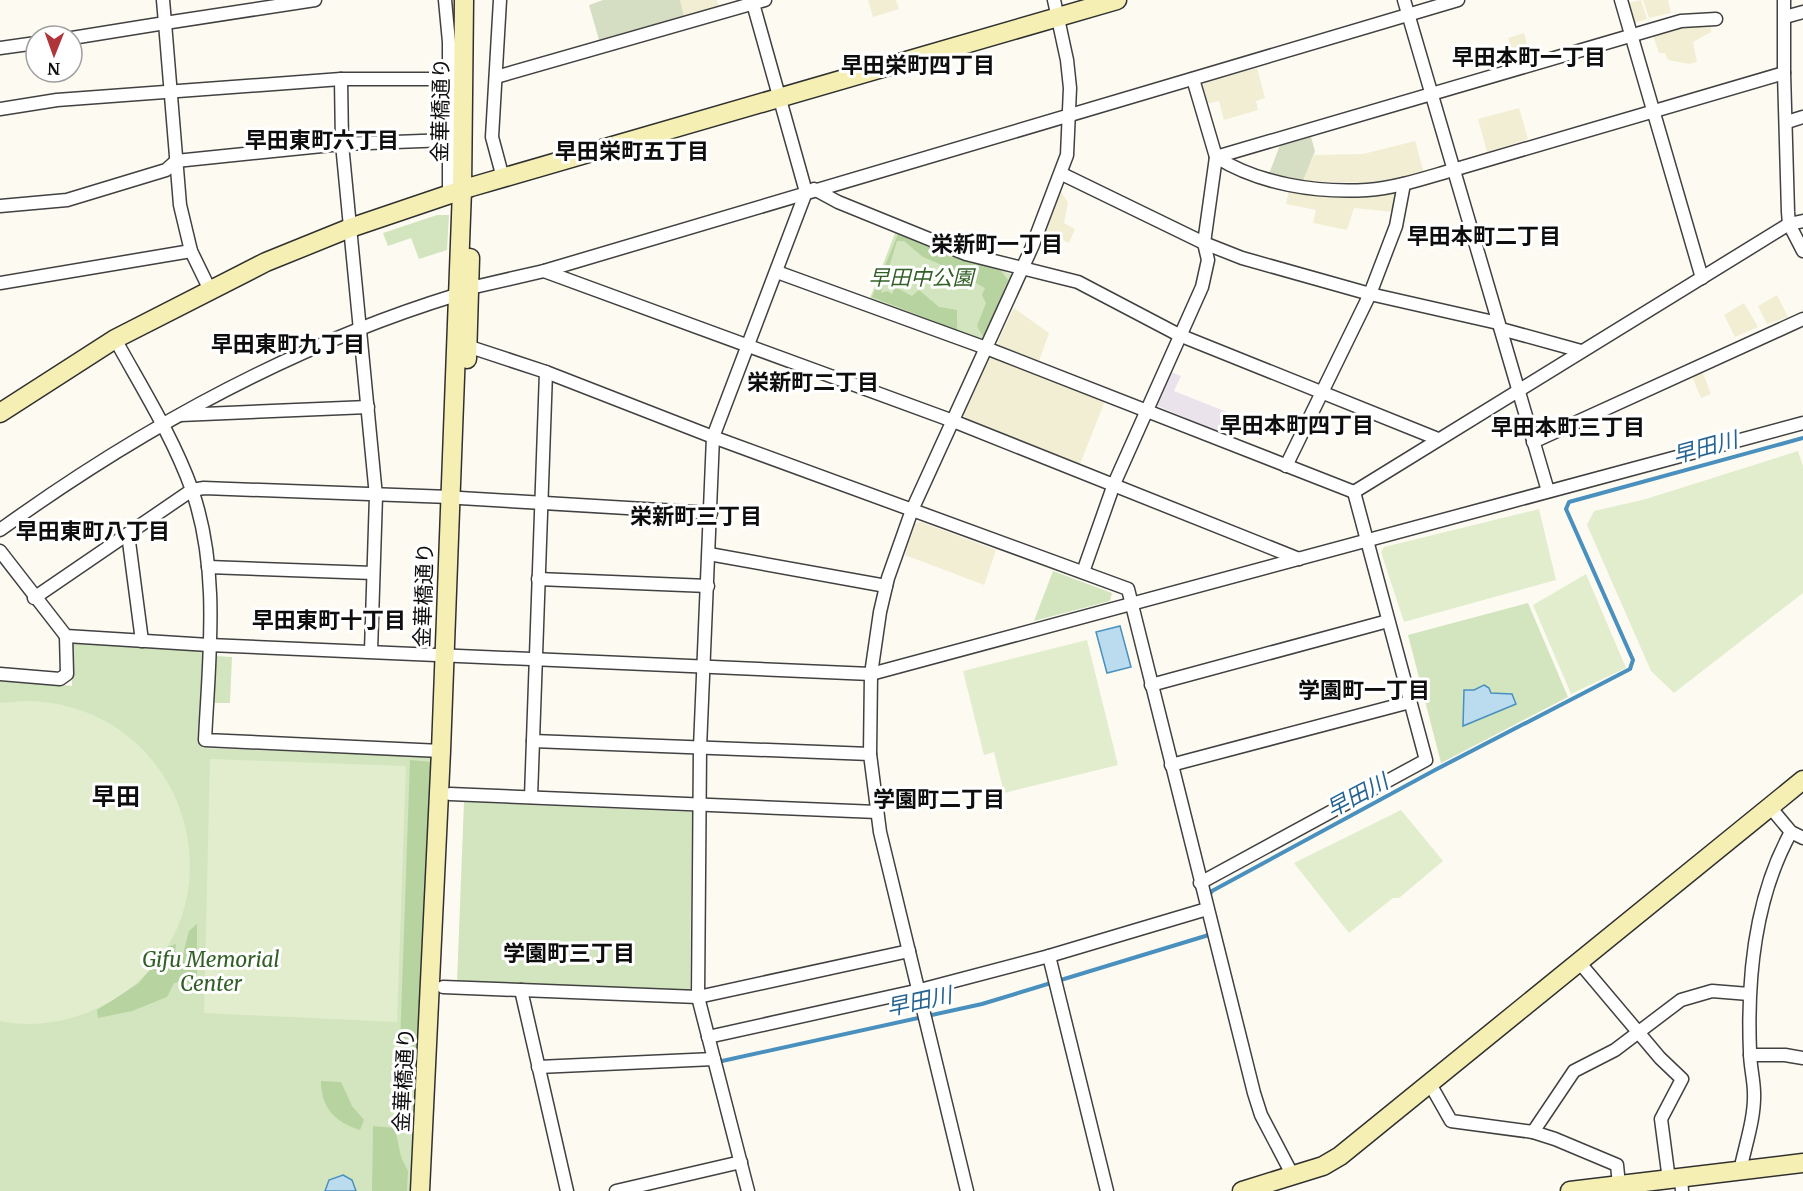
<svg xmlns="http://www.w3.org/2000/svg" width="1803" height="1191" font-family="Merriweather,'Noto Sans JP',serif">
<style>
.industrial{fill:#ebe3ec}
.farmland{fill:#f1eed3}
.green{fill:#d2e5be}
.forest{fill:#b7d39f}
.cemetery{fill:#d5dec3}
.pitch{fill:#e2edce}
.water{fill:#bbdcef;stroke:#4a90be;stroke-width:1.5}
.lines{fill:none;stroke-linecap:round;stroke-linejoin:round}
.stream{stroke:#4a90be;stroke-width:4}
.street-casing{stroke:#414141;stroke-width:15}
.secondary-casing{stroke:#303030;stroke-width:21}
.street{stroke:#fff;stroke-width:12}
.secondary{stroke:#f6efb3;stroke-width:18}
.labels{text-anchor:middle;stroke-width:6;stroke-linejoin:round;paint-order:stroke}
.street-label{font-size:21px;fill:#0e0e0e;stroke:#fff}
.park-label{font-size:21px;font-style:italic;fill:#315f25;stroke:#fff}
.neighbourhood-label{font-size:22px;font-weight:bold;fill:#0e0e0e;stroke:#fff}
.water-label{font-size:22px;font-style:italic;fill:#256392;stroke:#fff}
.quarter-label{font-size:24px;font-weight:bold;fill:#0e0e0e;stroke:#fff}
</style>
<rect width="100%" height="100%" fill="#fdfbf1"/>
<polygon class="industrial" points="1164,369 1181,376 1174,391 1227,412 1219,432 1151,403"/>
<g class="farmland">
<polygon points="680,0 717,0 719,6 684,16"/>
<polygon points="868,0 896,0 899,9 873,17"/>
<polygon points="1641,0 1647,19 1634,23 1628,3"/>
<polygon points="1643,0 1668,0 1671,13 1649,18"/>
<polygon points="1711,21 1711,32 1693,42 1697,62 1689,64 1668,60 1665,53 1659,53 1651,30"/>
<polygon points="1524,33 1530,55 1514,60 1508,38"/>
<polygon points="1257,68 1265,98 1256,101 1258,110 1224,120 1219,101 1206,104 1202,88 1205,82"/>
<polygon points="1519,108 1528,139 1487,152 1478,119"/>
<polygon points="1415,141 1424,173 1378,183 1303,181 1314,155 1363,154"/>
<polygon points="1289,190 1391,191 1396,195 1395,212 1354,208 1347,230 1313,223 1316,210 1286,204"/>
<polygon points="1060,191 1068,202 1064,223 1075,229 1069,243 1043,231"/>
<polygon points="1777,295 1788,317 1767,324 1758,306"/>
<polygon points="1744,303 1758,327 1735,337 1724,315"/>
<polygon points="1014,308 1049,333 1039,361 999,346 998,341"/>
<polygon points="994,357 1105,401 1080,464 966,420 964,414 989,358"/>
<polygon points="1701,368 1711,394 1701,398 1691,374"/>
<polygon points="921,522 996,550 984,585 905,555 915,524"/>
</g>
<g class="green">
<polygon points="437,215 449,215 447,250 419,259 411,238 388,246 383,233"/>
<polygon points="897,228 1013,275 984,341 870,298"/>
<polygon points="1053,571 1112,593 1110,601 1034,621"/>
<polygon points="1528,603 1568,697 1441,763 1408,635"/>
<polygon points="76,641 202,650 205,660 202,748 432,757 418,1117 413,1191 0,1191 0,678 72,686 72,644"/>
<polygon points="215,656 232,657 230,703 210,703"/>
<polygon points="464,802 692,812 690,993 457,982"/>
</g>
<g class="forest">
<polygon points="899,232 1001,271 1008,280 984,338 977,326 986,303 982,295 985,288 974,282 972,278 923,257 904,241 897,241 881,293 887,291 892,294 895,287 912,296 919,290 939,307 957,310 957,330 872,297"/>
<polygon points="410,760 432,762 419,1076 399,1075"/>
<polygon points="197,924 197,987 185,981 174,983 167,997 132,1011 98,1018 97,1010 139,983 167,947 176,944 174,963 182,958 189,931"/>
<path d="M321,1081L341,1082L352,1106L364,1120L360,1130C335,1122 321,1108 321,1081Z"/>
<polygon points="373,1126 395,1128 401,1157 408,1171 407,1191 372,1191"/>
</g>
<g class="cemetery">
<polygon points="603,0 680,0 684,16 599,40 589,5"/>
<polygon points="1311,137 1315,151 1303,181 1269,174 1280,145"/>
</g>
<g class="pitch">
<polygon points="1798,451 1803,466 1803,593 1674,693 1651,671 1587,525 1594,511 1646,499"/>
<polygon points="1539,509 1556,580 1404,622 1381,552 1384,547"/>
<polygon points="1586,574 1626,668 1571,694 1533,605"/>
<polygon points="1087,640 1118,765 1004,793 994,752 984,755 963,671"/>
<path d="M27,701C196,704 254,928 102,1006C71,1022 34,1028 0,1021V703Z"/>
<polygon points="210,759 406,766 397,1022 204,1013"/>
<polygon points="1401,810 1443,861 1399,898 1393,898 1349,933 1294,863"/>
</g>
<g class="water">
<polygon points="1120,626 1131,667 1107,673 1096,632"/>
<polygon points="1484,685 1489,688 1491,693 1512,694 1516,704 1463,726 1464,690 1474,690"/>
<polygon points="343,1175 352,1180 356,1191 325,1191 329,1180"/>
</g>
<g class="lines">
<g class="stream">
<polyline points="1209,896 1212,891 1435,770 1630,669 1633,660 1566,509 1569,502 1803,438"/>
<polyline points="722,1061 982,1004 1212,934"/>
</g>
<defs>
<g id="street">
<polyline points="445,0 449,42 449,195"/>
<polyline points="500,0 492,137 503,178"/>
<polyline points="1404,0 1548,491"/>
<polyline points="1621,0 1702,278"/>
<polyline points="1784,0 1784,73 1788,212 1789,224 1803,251"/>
<polyline points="1785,17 1803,12"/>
<polyline points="72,38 165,23 163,0"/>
<polyline points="0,48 36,43"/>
<polyline points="496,77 765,0"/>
<polyline points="341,79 342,144 376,496 371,651"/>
<polyline points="0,109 57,100 341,79 449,79"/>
<polyline points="1787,122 1803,117"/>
<path d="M1216,157C1259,184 1316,193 1367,190C1396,188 1425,178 1453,170L1784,73"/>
<polyline points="1216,157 1681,21 1716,19"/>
<polyline points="1062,174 1204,243 1242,258 1370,294 1498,323"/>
<polyline points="814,189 838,202 966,254 1078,282 1179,335 1438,439"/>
<polyline points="0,206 67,200 166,170 176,161 342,144 448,140"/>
<polyline points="544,271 953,421 1299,559"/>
<polyline points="777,272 986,348 1354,492"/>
<polyline points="0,283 191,251"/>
<polyline points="470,288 544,271 1458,0"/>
<polyline points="210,290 191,251 180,205 165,23 315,0"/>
<polyline points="1501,329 1581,351"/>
<path d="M115,339C142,388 173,437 192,490C220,570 209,657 205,740L441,751"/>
<polyline points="467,346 546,372 713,437 1128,589 1254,1093 1261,1115 1293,1176"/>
<polyline points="180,415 368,407"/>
<polyline points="1533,442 1803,319"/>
<polyline points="1286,466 1370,294 1396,226 1404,184"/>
<polyline points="1354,492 1789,224 1803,221"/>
<polyline points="460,498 711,513"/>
<path d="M0,530C140,429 290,346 456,295"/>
<polyline points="128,534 142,641"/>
<polyline points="0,551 66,636 209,645 871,674 1803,423"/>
<polyline points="709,554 886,586"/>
<polyline points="208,567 373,573"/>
<polyline points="1083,572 1114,484 1202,287 1208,260 1204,243 1216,157 1193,79"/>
<polyline points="538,579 708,586"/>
<polyline points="34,598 192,490 204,488 450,497"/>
<polyline points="0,674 60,679 67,674 66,636"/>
<polyline points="1151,685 1388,621"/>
<polyline points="533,741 870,754"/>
<polyline points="1171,765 1410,702"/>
<polyline points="450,794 877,812"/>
<polyline points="531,797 546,372"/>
<polyline points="1770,807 1791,832 1803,838"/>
<polyline points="1200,883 1426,760 1354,492"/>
<polyline points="1049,956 1207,909"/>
<polyline points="1579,962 1660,1058 1682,1079 1661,1119 1669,1180"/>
<polyline points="443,987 698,997 909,951"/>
<polyline points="521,990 567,1191"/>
<polyline points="708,1037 920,990 1049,956 1107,1191"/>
<polyline points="1750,1055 1785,1055 1803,1058"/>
<polyline points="538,1067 714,1059"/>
<polyline points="1430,1084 1451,1121 1533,1132 1555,1139 1617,1165 1619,1185"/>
<polyline points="1533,1132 1574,1071 1615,1050 1681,1000 1712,991 1749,994"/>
<path d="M1740,1171C1745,1146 1755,1118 1754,1093C1754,1080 1750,1066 1750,1052C1747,979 1755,897 1791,832"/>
<polyline points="1681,1178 1682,1191"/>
<polyline points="616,1191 741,1162"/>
<polyline points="748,1191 698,997 700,748 713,437 806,192 752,0"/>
<polyline points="967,1191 880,832 870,754 871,674 880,612 888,578 912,510 1032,247 1067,155 1070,88 1067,60 1054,0"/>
</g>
<g id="secondary">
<polyline points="467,359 470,258"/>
<polyline points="0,413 115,339 266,262 350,228 471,187 1117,0"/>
<polyline points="420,1191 441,751 462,190 464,0"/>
<polyline points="1242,1191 1323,1166 1340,1156 1803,780"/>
<polyline points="1570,1191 1803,1163"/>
</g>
</defs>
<use href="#street" class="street-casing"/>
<use href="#secondary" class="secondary-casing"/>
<use href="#street" class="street"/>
<use href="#secondary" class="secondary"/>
</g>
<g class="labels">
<g class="street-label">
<text transform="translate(441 110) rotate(-89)" y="7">金華橋通り</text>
<text transform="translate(424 595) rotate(-88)" y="7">金華橋通り</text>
<text transform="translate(404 1080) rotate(-87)" y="7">金華橋通り</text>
</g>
<g class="park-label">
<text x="921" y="285">早田中公園</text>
<text x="211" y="967">Gifu Memorial<tspan x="211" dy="24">Center</tspan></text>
</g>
<g class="neighbourhood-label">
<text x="1529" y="65">早田本町一丁目</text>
<text x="918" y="73">早田栄町四丁目</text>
<text x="322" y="148">早田東町六丁目</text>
<text x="632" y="159">早田栄町五丁目</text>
<text x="1484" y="244">早田本町二丁目</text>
<text x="997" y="252">栄新町一丁目</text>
<text x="288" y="352">早田東町九丁目</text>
<text x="813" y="390">栄新町二丁目</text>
<text x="1297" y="433">早田本町四丁目</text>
<text x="1568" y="435">早田本町三丁目</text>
<text x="696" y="524">栄新町三丁目</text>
<text x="93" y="539">早田東町八丁目</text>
<text x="329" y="628">早田東町十丁目</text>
<text x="1364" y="698">学園町一丁目</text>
<text x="939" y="807">学園町二丁目</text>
<text x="569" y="961">学園町三丁目</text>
</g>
<g class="water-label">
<text transform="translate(1705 447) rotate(-15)" y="8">早田川</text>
<text transform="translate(1357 795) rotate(-28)" y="8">早田川</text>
<text transform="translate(919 1001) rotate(-12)" y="8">早田川</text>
</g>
<g class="quarter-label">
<text x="116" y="805">早田</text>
</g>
</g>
<g transform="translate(54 54) rotate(181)"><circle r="28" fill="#ffffff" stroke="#9f9f9f" stroke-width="1.5"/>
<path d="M0-4.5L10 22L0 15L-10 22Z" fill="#af353b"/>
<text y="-9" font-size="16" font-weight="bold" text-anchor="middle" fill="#0e0e0e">N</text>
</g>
</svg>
